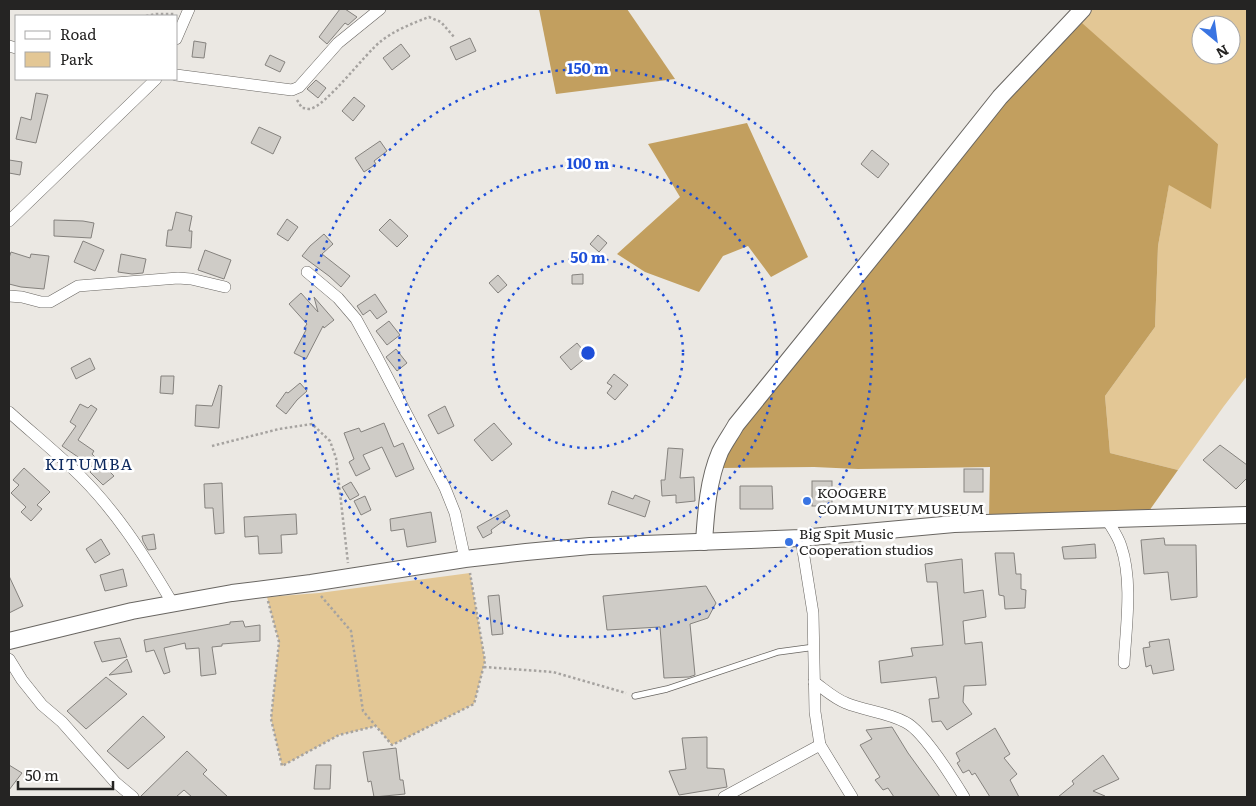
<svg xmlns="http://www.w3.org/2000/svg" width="1256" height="806" font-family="Literata,serif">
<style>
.green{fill:#e3c795;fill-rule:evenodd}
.forest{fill:#c29f5f}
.building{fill:#cfccc7;stroke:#85827e}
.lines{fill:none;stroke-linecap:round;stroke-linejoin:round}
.lane-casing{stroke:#696662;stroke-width:7}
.street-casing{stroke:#696662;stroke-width:12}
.secondary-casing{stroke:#696662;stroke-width:18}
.path{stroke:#a6a3a0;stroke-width:2.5;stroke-dasharray:2.5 2.5;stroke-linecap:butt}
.lane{stroke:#fff;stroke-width:5.5}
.street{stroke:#fff;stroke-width:11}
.secondary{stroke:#fff;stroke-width:16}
.ring{fill:none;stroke:#1d4ed8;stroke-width:2.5;stroke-dasharray:2.5 5}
.poi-dot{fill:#3974e2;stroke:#fff;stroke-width:2}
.labels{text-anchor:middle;stroke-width:5;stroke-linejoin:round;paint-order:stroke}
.poi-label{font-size:14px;fill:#252423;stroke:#fff;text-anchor:start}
.quarter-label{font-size:16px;letter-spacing:1px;fill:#0c285d;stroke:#fff}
.centre{fill:#1d4ed8;stroke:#fff;stroke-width:2.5}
.ring-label{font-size:15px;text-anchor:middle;font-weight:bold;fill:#1d4ed8;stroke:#fff;stroke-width:5;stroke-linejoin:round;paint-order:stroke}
</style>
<rect width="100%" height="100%" fill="#ebe8e3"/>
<g class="green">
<path d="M1086,9H1247V376L1224,406L1178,470L1110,453L1105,396L1155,327L1158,246L1169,184L1218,144L1074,17ZM1201,25H1231V55H1201Z"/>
<polygon points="470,573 485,661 474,704 392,745 376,726 339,735 282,766 271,719 279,642 267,597 319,593"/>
</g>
<g class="forest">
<polygon points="539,9 627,9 675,79 556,94"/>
<polygon points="1082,23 1218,144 1211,209 1169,185 1158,246 1155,327 1105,396 1110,453 1178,470 1149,511 989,518 990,467 858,469 814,467 721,468 724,449 1026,77"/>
<polygon points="747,123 808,257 771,277 748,246 723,256 699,292 645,272 617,254 680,197 648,144"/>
</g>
<g class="building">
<polygon points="340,9 345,9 357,17 348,25 345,23 327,44 319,37"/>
<polygon points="470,38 476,51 456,60 450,47"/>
<polygon points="194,41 206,43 204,58 192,57"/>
<polygon points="401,44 410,56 392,70 383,58"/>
<polygon points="270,55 285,62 280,72 265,65"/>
<polygon points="316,80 326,88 318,98 307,89"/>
<polygon points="36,93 48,95 36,143 16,139 21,117 31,120"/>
<polygon points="354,97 365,106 353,121 342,111"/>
<polygon points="259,127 281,137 273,154 251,143"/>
<polygon points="380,141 387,151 374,161 376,164 364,172 355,158"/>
<polygon points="872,150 889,164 878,178 861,164"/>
<polygon points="9,160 22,162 20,175 9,173"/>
<polygon points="176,212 192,216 189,231 192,231 191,248 166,246 168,230 172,230"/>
<polygon points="287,219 298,227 288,241 277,234"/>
<polygon points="390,219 408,236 397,247 379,230"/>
<polygon points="54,220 83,221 94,223 91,238 54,236"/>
<polygon points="324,234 333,244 322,254 350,276 341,287 329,276 302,256 310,246"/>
<polygon points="598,235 607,243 599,252 590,244"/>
<polygon points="83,241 104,250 95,271 74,262"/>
<polygon points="205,250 231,260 224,279 198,270"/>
<polygon points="11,252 30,258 31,254 49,256 44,289 21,287 9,284 9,258"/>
<polygon points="121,254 146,259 143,273 132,274 118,272"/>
<polygon points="583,274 583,284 572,284 572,275"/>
<polygon points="498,275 507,285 498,293 489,283"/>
<polygon points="301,293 318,312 314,297 334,320 324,328 323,326 306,359 294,353 306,330 304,328 307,324 289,304"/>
<polygon points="375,294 387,312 377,319 370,310 363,315 357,306"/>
<polygon points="389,321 400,335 387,345 376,331"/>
<polygon points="577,343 588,356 571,370 560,357"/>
<polygon points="396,349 407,363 397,371 386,357"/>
<polygon points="90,358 95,369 76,379 71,368"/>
<polygon points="614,374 628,385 615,400 607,393 612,386 607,383"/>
<polygon points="161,376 174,376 173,394 160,393"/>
<polygon points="300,383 307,391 297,400 286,414 276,406 286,392 288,393"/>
<polygon points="219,385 222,386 219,428 195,426 196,405 212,406"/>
<polygon points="80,404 88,408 91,405 97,409 78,440 94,451 92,454 114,476 103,485 90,472 94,468 62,446 76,426 70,422"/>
<polygon points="445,406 454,426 438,434 428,415"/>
<polygon points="384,423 394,447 403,443 414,469 396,477 382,447 363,455 370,469 356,476 349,462 354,459 344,433 359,428 361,432"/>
<polygon points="494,423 512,444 492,461 474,440"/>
<polygon points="1220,445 1247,465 1247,478 1236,489 1203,460"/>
<polygon points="668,448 683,449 680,478 694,477 695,501 676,503 676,495 662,496 661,480 665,480"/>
<polygon points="24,468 50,492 37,505 42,509 31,521 21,512 26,507 11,493 19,485 13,480"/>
<rect x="964" y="469" width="19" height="23"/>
<rect x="812" y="481" width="20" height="25"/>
<polygon points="351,482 359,495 350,500 342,487"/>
<polygon points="222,483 224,533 215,534 213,508 205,508 204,484"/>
<polygon points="740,486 772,486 773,509 740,509"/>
<polygon points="612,491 633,499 635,495 650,501 645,517 608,504"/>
<polygon points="365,496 371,510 361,515 354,501"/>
<polygon points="507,510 510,516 491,530 492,533 483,538 477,527"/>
<polygon points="431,512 436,542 407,547 404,529 391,531 390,519"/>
<polygon points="296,514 297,534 281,535 282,553 259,554 258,536 245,537 244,517"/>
<polygon points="154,534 156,549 148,550 143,541 142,536"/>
<polygon points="1164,538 1165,545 1196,545 1197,597 1171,600 1168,572 1144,574 1141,540"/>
<polygon points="101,539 110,554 95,563 86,549"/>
<polygon points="1095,544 1096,558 1064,559 1062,547"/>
<polygon points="995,553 1014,553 1016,574 1021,574 1021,589 1026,590 1025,608 1005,609 1004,596 999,595"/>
<polygon points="962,559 964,593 983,590 986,617 963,621 965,644 982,642 986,685 964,686 963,702 972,714 947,730 941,721 932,722 929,699 939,698 936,677 881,683 879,661 913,656 911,648 943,645 937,582 927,582 925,564"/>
<polygon points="123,569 127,586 105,591 100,575"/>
<polygon points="9,576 23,606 9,613"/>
<polygon points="706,586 716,603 708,618 690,624 695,675 689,677 664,678 660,627 607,630 603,596"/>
<polygon points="499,595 503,634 492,635 488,596"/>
<polygon points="243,621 245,627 260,625 260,641 222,644 222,646 212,647 216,674 201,676 199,648 186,649 185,643 164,648 170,672 164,674 154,650 146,652 144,640 230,624 230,622"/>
<polygon points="120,638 127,657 102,662 94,642"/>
<polygon points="1169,639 1174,670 1153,674 1151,665 1146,667 1143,648 1150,647 1149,642"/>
<polygon points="127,659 132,672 109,675"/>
<polygon points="106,677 127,694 86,729 67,711"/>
<polygon points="143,716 165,737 128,769 107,751"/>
<polygon points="892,727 908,753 940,797 894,797 888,788 883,790 875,780 880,777 860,745 872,739 866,730"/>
<polygon points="995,728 1010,754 1004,758 1017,774 1010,780 1019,797 990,797 975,773 972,775 969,770 963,773 957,763 960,761 956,753"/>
<polygon points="707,737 707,768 724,769 727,787 679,795 669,771 686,769 682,738"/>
<polygon points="396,748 400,780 403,780 405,794 374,797 371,781 368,782 363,752"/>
<polygon points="187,751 207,770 203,774 228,797 192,797 184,790 176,797 140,797"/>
<polygon points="1103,755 1119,779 1093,791 1105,796 1105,797 1058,797 1074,784 1072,781"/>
<polygon points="9,765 22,773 9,790"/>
<polygon points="316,765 331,765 330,789 314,789"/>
</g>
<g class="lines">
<defs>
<polyline id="lane" points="635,696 667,689 778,652 815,647"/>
<g id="street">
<polyline points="176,39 189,9"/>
<polyline points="9,46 16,48"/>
<polyline points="176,75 292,90 299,87 338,43 380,9"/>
<polyline points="9,221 156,79"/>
<polyline points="307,272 338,298 356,319 378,359 445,488 455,513 465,559"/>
<polyline points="9,296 22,297 41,302 50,302 78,286 178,278 191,279 225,287"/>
<path d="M9,412C30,431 52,449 72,468C114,507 144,555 173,604"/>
<path d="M1106,518C1111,527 1118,536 1121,546C1133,581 1126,627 1124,663"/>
<polyline points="801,538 813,613 815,712 820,745 852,797"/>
<polyline points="9,659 22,680 42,705 62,722 115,782 133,797"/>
<path d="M814,682C824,689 835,699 846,703C865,711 887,712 905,722C923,730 953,779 964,797"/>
<polyline points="724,797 820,745"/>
</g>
<g id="secondary">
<path d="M704,542C706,512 708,480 720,452C725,442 731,434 736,425L902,220L1000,97L1083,9"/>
<polyline points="9,641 132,611 232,593 311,583 465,559 526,552 590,546 801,538 954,524 1247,515"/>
</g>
</defs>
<use href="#lane" class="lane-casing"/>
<use href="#street" class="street-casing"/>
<use href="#secondary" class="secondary-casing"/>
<g class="path">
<polyline points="146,16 156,14 175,14"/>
<path d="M297,100L302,108C305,108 307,109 310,109C326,106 365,54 380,42C393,31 413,23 429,17L441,22L454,37"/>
<polyline points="212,446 279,429 312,424 330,441 336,458 348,563"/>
<polyline points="321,596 351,631 363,711 392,745 474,704 485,661 470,573"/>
<polyline points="268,601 279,642 271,719 282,766 339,735 376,726"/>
<polyline points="484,667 553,672 626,693"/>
</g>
<use href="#lane" class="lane"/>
<use href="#street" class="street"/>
<use href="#secondary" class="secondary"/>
</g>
<g class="ring">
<circle cx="588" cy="353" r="95"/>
<circle cx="588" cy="353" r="189"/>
<circle cx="588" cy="353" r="284"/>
</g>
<g class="poi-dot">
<circle cx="807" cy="501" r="5"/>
<circle cx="789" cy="542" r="5"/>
</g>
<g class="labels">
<g class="poi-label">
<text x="817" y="498">KOOGERE<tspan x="817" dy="16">COMMUNITY MUSEUM</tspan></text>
<text x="799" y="539">Big Spit Music<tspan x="799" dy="16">Cooperation studios</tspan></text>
</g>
<g class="quarter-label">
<text x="89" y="470">KITUMBA</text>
</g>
</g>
<circle cx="588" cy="353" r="8" class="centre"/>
<g class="ring-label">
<text x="588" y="74">150 m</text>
<text x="588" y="169">100 m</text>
<text x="588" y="263">50 m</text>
</g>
<rect width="1256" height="806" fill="none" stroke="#252423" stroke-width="20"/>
<rect x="15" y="15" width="162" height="65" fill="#ffffff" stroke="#a8a7a7"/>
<rect x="25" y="31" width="25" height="8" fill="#ffffff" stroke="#a8a7a7"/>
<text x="60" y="40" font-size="15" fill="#252423">Road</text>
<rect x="25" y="52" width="25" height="15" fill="#e3c795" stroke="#a8a7a7"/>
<text x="60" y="65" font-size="15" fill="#252423">Park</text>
<g transform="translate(1216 40) rotate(151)"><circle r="24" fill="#ffffff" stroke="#a8a7a7"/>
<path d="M0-4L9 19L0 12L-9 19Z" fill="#3974e2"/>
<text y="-8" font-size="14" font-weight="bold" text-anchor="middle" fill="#252423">N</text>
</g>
<path d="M18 781v8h95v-8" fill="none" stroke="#252423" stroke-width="2.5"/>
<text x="25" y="781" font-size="15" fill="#252423" stroke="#ffffff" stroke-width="4" paint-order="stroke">50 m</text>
</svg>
